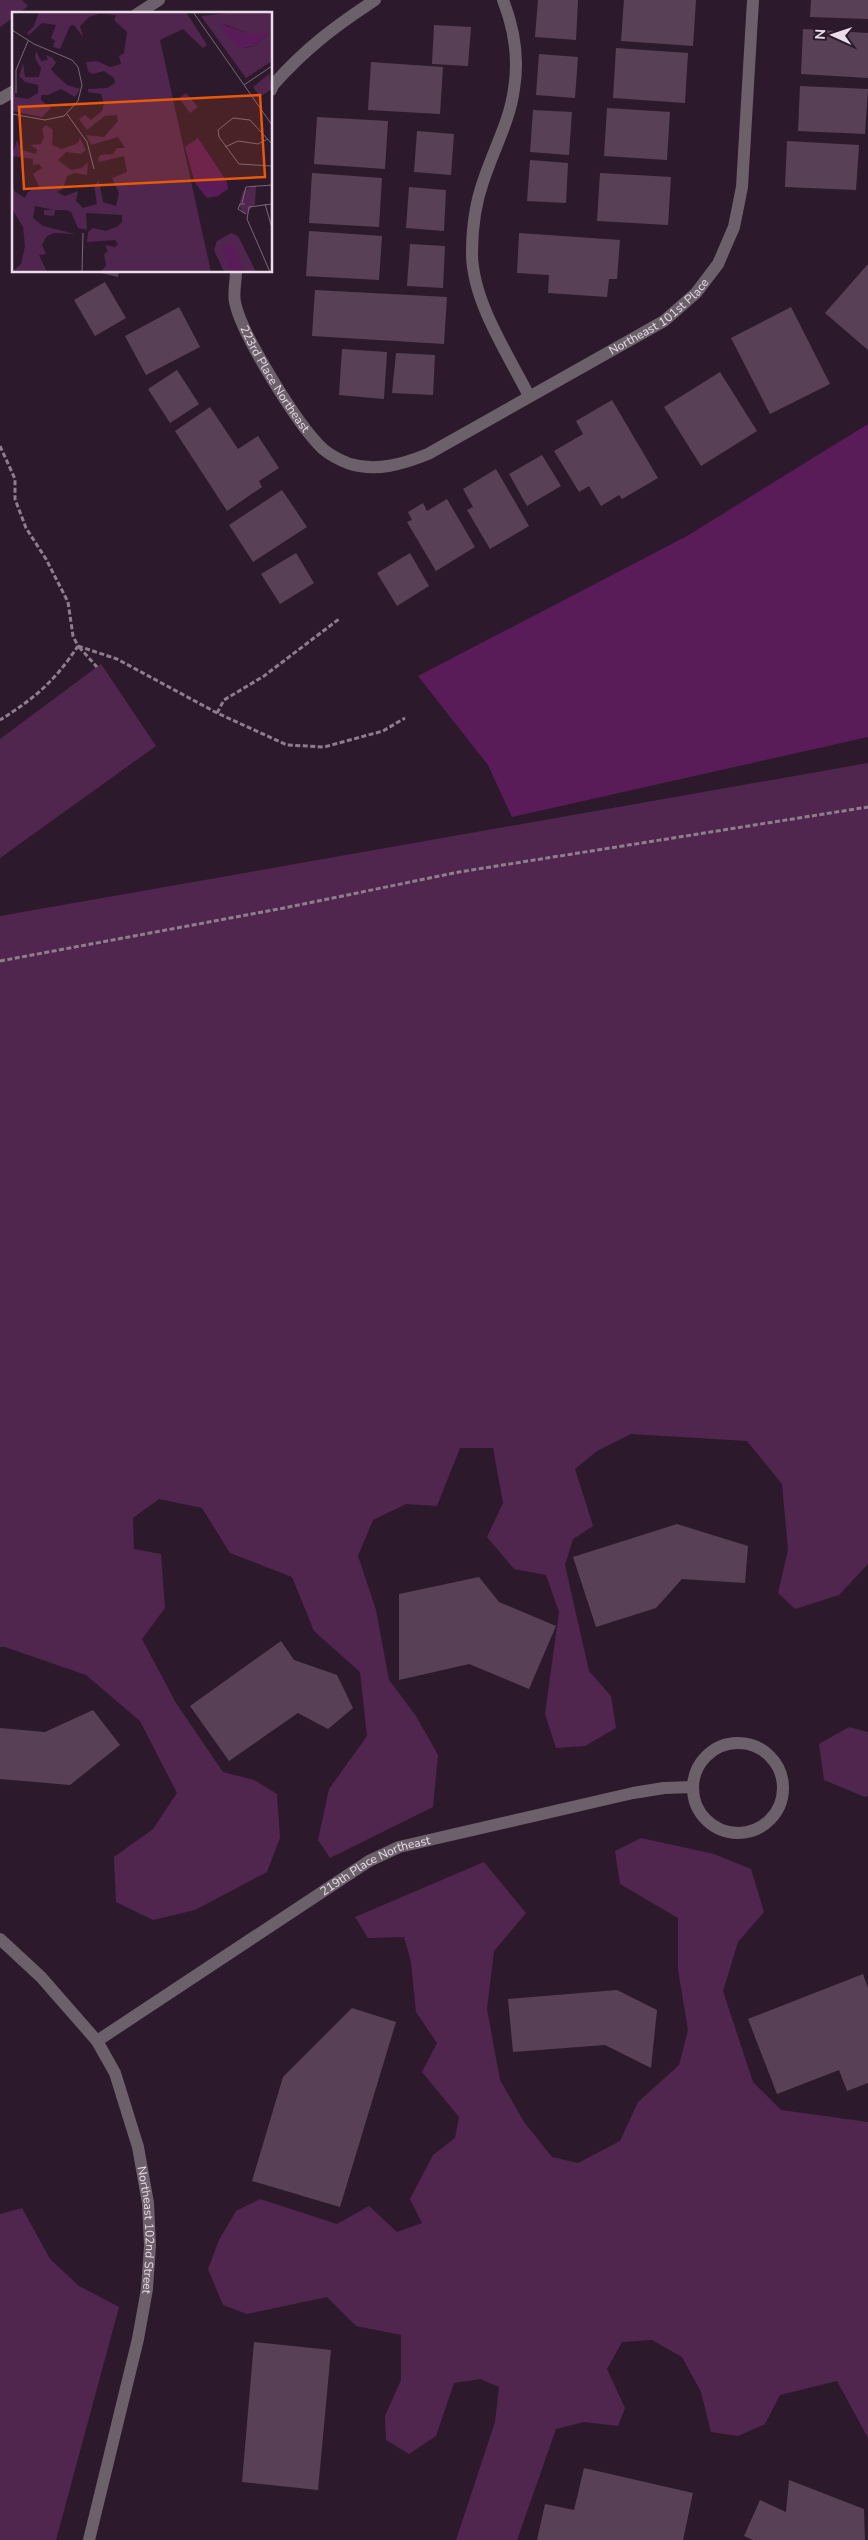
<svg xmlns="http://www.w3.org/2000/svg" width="868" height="2540" font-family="'Nunito Sans',sans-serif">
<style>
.green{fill:#50264e}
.water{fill:#5a1c58}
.building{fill:#584156}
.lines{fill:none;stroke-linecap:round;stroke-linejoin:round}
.path{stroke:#8e7e8d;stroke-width:3;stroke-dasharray:5 2.5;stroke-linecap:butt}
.service{stroke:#6c616b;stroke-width:12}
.minor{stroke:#6c616b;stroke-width:12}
.tertiary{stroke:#6c616b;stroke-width:12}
.labels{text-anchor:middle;stroke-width:4;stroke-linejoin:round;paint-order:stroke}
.street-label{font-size:12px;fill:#eadde9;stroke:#2d192c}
.inset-road{fill:none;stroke:#796778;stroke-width:1}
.view{fill:#e8590c;fill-opacity:0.15;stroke:#e8590c;stroke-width:2.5}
.inset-edge{fill:none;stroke:#eadde9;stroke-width:2.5}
</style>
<rect width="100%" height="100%" fill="#2d192c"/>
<g class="green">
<polygon points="0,0 22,0 28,6 18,14 14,14 14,17 0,27"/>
<polygon points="101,664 156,746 0,858 0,739"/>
<polygon points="868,763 868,1564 839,1595 795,1609 778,1593 788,1550 782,1484 747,1441 631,1434 597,1451 575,1469 593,1526 573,1539 565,1565 589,1671 611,1696 616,1728 585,1746 556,1748 545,1714 559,1612 546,1575 514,1569 487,1537 503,1503 493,1448 460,1448 437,1506 406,1504 373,1520 358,1556 376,1610 389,1680 416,1716 438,1755 433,1807 330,1858 318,1840 329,1789 367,1736 360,1672 314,1631 292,1577 230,1553 202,1508 159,1499 133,1518 134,1549 161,1554 165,1608 142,1639 176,1703 223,1772 254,1780 277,1794 280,1838 267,1872 195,1910 153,1920 116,1902 114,1857 153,1829 177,1793 140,1721 86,1675 5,1647 0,1647 0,916"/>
<polygon points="849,1727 868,1732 868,1796 865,1797 824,1780 819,1744"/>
<polygon points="641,1838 714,1854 751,1869 764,1912 738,1942 723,1991 753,2082 781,2110 868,2122 868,2438 837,2381 780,2395 765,2424 738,2436 711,2432 701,2392 682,2357 652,2340 622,2342 607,2369 625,2408 618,2426 584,2422 556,2429 517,2540 456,2540 495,2422 499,2387 480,2379 454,2383 436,2436 409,2454 386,2440 385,2416 401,2380 401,2335 356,2326 327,2297 247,2314 223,2305 208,2269 219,2240 236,2211 260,2199 337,2224 369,2206 397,2232 422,2223 410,2199 433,2155 455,2138 459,2117 422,2072 437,2043 416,2012 411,1962 404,1937 368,1938 355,1917 484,1862 526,1913 494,1951 487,2009 500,2080 524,2122 552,2157 578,2163 620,2141 638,2102 679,2065 688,2030 678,1970 678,1918 620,1884 615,1851"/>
<polygon points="22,2208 50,2259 79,2286 119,2307 56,2540 0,2540 0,2214"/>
</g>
<polygon class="water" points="868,424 868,737 512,817 488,765 418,676 687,536"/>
<g class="building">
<polygon points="538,0 578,0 576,40 535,37"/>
<polygon points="624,0 696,0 693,46 621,41"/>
<polygon points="811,0 868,0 868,19 810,17"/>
<polygon points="434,25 471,27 468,66 432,64"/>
<polygon points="803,29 868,33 868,78 801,74"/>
<polygon points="616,48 688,53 685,103 613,98"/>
<polygon points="539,54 578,57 575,98 536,95"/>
<polygon points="371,62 443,67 440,114 368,110"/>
<polygon points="800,86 868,89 865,134 798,131"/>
<polygon points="607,108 670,112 667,160 604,156"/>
<polygon points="533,110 572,112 569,155 530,152"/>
<polygon points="317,117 388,121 385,169 314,164"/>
<polygon points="417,131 454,134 451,175 414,172"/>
<polygon points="787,141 859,145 856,190 785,187"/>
<polygon points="530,160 568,163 566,203 527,201"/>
<polygon points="312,173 382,178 379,227 309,223"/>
<polygon points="600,173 671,177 668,225 597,221"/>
<polygon points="409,187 446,190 444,231 406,228"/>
<polygon points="309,231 382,236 379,280 306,276"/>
<polygon points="519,233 620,240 617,279 609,279 607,297 548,293 549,275 517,273"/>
<polygon points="410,244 445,246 443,288 407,286"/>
<polygon points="868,264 868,350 825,313"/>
<polygon points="92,271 119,271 118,277"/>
<polygon points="105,282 126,318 95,336 74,300"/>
<polygon points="315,290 447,297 444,344 312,336"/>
<polygon points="179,307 200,347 146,375 125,336"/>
<polygon points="791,307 830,384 770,414 731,338"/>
<polygon points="342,349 387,352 384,399 339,395"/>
<polygon points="396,353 435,355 433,395 392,393"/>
<polygon points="177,370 199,404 170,423 148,389"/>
<polygon points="720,372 757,431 701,466 664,407"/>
<polygon points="612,400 658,478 622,499 619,495 601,506 589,486 579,492 554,451 583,434 576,421"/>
<polygon points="210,407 238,449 258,436 279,468 259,481 262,487 227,511 175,431"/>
<polygon points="542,455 561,486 527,506 509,474"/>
<polygon points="496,469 529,526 490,549 467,510 473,507 463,489"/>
<polygon points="282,490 307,527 253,562 229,525"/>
<polygon points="447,499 475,547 436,571 407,522 412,520 408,512 423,503 427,511"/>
<polygon points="296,553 314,583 280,604 261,574"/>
<polygon points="410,553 429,586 397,606 377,573"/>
<polygon points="677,1524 748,1546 745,1583 682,1579 656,1608 596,1627 573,1557"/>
<polygon points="479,1577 499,1602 556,1626 529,1689 469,1664 399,1680 399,1594"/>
<polygon points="281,1641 294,1660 337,1675 353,1708 328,1729 298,1713 229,1761 190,1706"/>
<polygon points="93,1710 120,1745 70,1785 0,1779 0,1728 45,1732"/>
<polygon points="863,1974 868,1988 868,2083 847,2091 839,2070 777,2094 748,2019"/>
<polygon points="617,1990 657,2010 651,2068 605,2045 513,2052 508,1999"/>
<polygon points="352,2008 396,2022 340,2207 252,2181 283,2077"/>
<polygon points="254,2342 331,2350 318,2490 242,2482"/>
<polygon points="584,2468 693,2493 683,2540 537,2540 545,2504 574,2510"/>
<polygon points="789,2480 864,2509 865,2540 753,2540 744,2536 760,2500 786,2512"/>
</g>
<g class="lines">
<g class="path">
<path d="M0,446L15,479V499L26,528L46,559L68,602L73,636L78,646C55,681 35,698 0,720"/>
<polyline points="78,646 117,659 217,713 287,745 324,747 383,731 405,718"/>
<polyline points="79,647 97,667"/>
<polyline points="217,713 224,700 264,676 339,619"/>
<polyline points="0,961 284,908 459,872 868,807"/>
</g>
<path class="service" d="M503,0C514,28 519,59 514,89C510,120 494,149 484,179C476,201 472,229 472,253C472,301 508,354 529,396"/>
<g class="minor">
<path d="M271,90L273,85C306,48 334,27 375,0"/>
<path id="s1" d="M236,271C236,281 233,293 235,302C241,334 299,427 323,449C330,455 342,461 350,464C377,472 403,464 428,454L664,321L696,293L718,264L734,227L742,187L753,0"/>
<circle cx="738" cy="1788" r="45"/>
<path id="s2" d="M0,1939L41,1977L97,2041L115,2073L138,2147L148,2203L150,2246L147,2289L138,2339L89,2540"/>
<path id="s3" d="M97,2041L369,1861L399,1847L633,1793L664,1788L693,1787"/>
</g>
<g class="tertiary">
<polyline points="137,14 159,0"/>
<polyline points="0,99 14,91"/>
</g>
</g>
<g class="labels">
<g class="street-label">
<text dy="4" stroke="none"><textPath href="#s1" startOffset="584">Northeast 101st Place</textPath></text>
<text dy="4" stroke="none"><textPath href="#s1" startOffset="118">223rd Place Northeast</textPath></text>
<text dy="4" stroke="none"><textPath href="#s3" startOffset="330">219th Place Northeast</textPath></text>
<text dy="4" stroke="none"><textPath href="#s2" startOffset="339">Northeast 102nd Street</textPath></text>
</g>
</g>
<g transform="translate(12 12)">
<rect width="260" height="260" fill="#2d192c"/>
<path d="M27,0H174L195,33L191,36L171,17L148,28L199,260H88L94,254L92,242L96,239L93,233L103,235L106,232L103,228L75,230L76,220L81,216L94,219L106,214L110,210V203L74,201L75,218L66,216L59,200L54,198H43L42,204L32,203V198H42L23,194L21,206L31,214L63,222L42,221L35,224L30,233L34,242L27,243L35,260H0L9,252L13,234L11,215L0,197V168L2,179L13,186L16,180L27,174L21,162L30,156L27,152L21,153V147L0,144L5,128L10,138L24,142L25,137L18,133L29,132L32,125L30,117L34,113L41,118L40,133L50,137L66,131L68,126L74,138L69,142L54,140L46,148L59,158L70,156L76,150L75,163L63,161L55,164L51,177L45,180L53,184L66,179L64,189L71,196L85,192L82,173L87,169L91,190L104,194L107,181L100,166L115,160L112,144L87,150L86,147L88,143L101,142L105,136H113L106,125L79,133L74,123L92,125L106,109L105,103L93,104L75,118L67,107L73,103L79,108L90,99L92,91L89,82L76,80V77L95,76L103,71L102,66L92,59L80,62L76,59L74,50L85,49L98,55L109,52L107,44L112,41L115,20L102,8L104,3L87,2L77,5L68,14L71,25L62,13L58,14L48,37L41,35L43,29L39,26L44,13L30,11L17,23L15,21L22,14ZM226,0H260V49L234,66L189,4ZM212,12L236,21H257L243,34L233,36ZM24,39L29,49L36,48L34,43L41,46L44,51L39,57L43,62L55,73L68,77L63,85L49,77L36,83H29V88L39,96L30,105L0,99L2,66L3,85L16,87L26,81V73L13,70L7,64L11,51L13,65H27L29,56L23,46ZM257,62L260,77L248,85L241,75ZM174,81L186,95L178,101L167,86ZM244,173L243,192L234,202L231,201L227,193L231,179ZM219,221L226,224L244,260H212L202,238L205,229Z" fill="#50264e" fill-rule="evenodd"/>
<path d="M206,11L236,21H257L243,34L229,36L223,33ZM186,126L215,170L216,177L206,184L195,186L183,171L173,135ZM219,231L222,236L233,260H221L213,247L211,235Z" fill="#5a1c58"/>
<path class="inset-road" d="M181,0L260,113M0,18L22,32L60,48L66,55L70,73L66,89L52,104L33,108L0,102M232,73L260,54M4,81V58L16,29M55,102L75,130L82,157M260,132L238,108L221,106L206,118L207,125L227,152L260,154M213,135L226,129L246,132L256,127M230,191L234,175L260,173M233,192H228L226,197L234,202M253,192L260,216M237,195L235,207L258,260M237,195L260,192M70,260L71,221"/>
<path class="view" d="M248,83L253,165L12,177L7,95Z"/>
<rect width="260" height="260" class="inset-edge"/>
</g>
<g transform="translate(833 35) rotate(273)" stroke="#2d192c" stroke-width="4" paint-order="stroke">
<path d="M0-4L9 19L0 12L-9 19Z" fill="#eadde9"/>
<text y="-8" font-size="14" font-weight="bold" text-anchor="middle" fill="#eadde9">N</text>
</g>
</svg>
